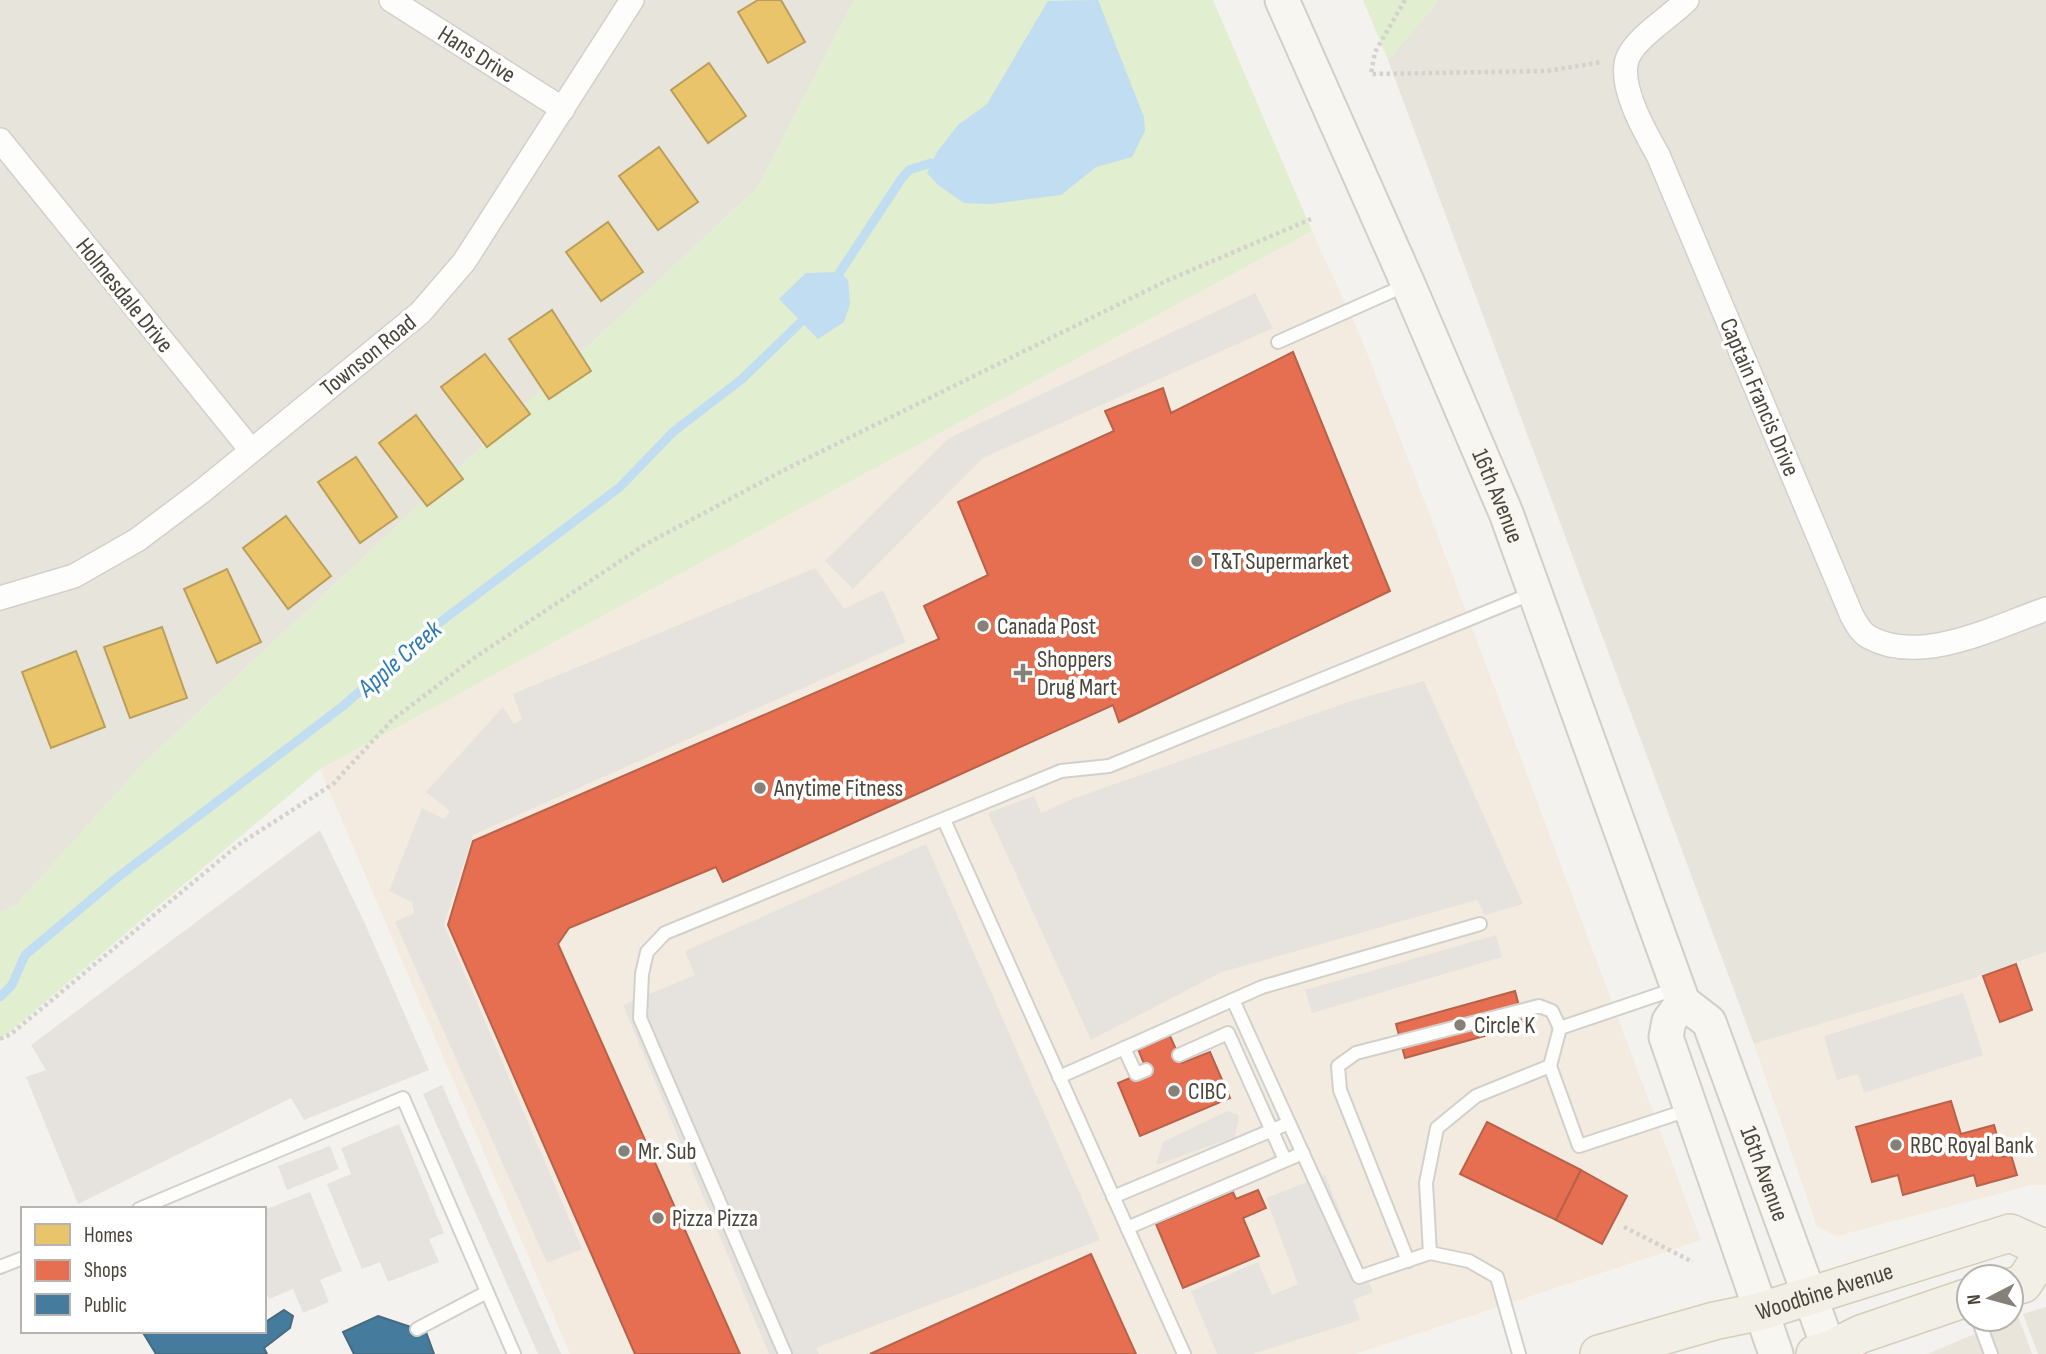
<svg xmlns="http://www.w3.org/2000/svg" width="2046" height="1354" font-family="'Sofia Sans Condensed',sans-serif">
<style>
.residential{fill:#e7e4dc}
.commercial{fill:#f3ebdf}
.education{fill:#eae5da}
.green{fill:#e1eecf}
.parking{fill:#e6e3df}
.water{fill:#c0ddf1}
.homes{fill:#e9c46a;stroke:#ba9e5b;stroke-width:2}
.shops{fill:#e76f51;stroke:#b8624a;stroke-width:2}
.public{fill:#457b9d;stroke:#476a7f;stroke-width:2}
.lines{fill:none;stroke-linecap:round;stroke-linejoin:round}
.stream{stroke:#c0ddf1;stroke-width:9}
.lane-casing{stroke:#d2d0cb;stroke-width:16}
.street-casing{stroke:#d2d0cb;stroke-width:26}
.secondary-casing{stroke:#d3cfc5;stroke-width:37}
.primary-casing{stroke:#d6cebb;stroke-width:40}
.path{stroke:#d3d2cc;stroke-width:4.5;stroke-dasharray:3.5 3.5;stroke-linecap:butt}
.lane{stroke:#fdfdfc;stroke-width:12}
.street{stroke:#fdfdfc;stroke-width:23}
.secondary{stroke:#f7f6f1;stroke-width:33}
.primary{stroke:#f2efe6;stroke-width:37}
.poi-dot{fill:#868178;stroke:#fff;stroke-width:2.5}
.labels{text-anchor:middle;stroke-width:7;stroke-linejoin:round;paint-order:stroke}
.street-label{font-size:24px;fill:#4b4439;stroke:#fff}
.poi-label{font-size:24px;fill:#4b4439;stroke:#fff;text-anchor:start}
.water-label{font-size:26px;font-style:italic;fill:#2e7ab2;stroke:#fff}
</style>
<rect width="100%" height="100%" fill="#f4f2ee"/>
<g class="residential">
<polygon points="0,0 854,0 758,187 141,766 15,906 0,912"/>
<polygon points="1439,0 2046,0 2046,952 1969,980 1754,1044 1388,60"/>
<polygon points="2046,1307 2046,1354 2038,1354 2023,1314"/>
</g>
<g class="commercial">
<polygon points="1312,231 1360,335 1435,528 1701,1240 1356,1354 570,1354 320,769"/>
<polygon points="2046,952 2046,1185 2032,1185 1837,1236 1817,1227 1754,1044 1969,980"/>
</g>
<polygon class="education" points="2018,1316 2032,1354 1927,1354"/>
<g class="green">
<polygon points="854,0 1213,0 1312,231 320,769 0,1040 0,912 15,906 141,766 758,187"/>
<polygon points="1363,0 1439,0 1388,60"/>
</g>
<g class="parking">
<polygon points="1255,293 1273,328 983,458 853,589 825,561 949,438"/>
<polygon points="815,568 844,609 883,590 906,642 473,835 444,925 582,1249 547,1263 395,922 414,913 412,902 389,891 422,808 444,819 450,811 426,792 503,707 514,724 522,719 513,694"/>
<polygon points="1424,681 1523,904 1485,915 1477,900 1222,972 1091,1040 988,813 1034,796 1041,813 1072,799 1354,700"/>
<polygon points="320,830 366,926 429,1070 304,1120 291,1098 78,1204 26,1077 46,1070 31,1045"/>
<polygon points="926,844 1100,1240 816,1348 819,1354 769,1354 623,1005 695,975 685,951"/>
<polygon points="1496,935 1502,957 1312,1013 1305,990"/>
<polygon points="1963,993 1983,1055 1864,1093 1858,1074 1837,1080 1824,1036"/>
<polygon points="442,1085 561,1354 538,1354 423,1094"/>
<polygon points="1227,1111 1239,1115 1235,1137 1156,1165 1163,1142"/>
<polygon points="399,1124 444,1233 429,1239 439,1262 388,1282 380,1262 362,1269 327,1184 351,1174 341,1148"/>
<polygon points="330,1146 339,1169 287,1190 278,1166"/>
<polygon points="1325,1175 1373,1292 1353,1300 1360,1320 1253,1354 1217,1354 1191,1291 1258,1262 1272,1295 1298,1284 1266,1198"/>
<polygon points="310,1192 342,1271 320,1280 329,1302 303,1313 293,1289 269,1299 264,1287 264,1210"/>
</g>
<g class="water">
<polygon points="1098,0 1144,117 1145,131 1132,157 1096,167 1061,195 992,204 964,203 938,185 927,173 937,152 958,125 987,104 1048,1"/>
<polygon points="840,272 848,280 850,304 844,322 818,339 779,299 806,273"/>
</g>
<g class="homes">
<polygon points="758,0 781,0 805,42 768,63 738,12"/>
<polygon points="709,63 746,116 708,143 671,90"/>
<polygon points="659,147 698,202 658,230 619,176"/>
<polygon points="608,222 643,272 601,301 566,252"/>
<polygon points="552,310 591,371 549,399 509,339"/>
<polygon points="485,354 530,414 487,447 441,387"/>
<polygon points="416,415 463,479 427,506 379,443"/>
<polygon points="356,457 397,517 360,543 318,482"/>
<polygon points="286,516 331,576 288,609 243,548"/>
<polygon points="227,569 261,642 217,663 184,589"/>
<polygon points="162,627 187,698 130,718 104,647"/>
<polygon points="76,651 105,727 51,748 22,672"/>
</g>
<g class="shops">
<polygon points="1293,352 1390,591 1119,722 1113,705 723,882 716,867 569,928 558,944 740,1354 635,1354 448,925 473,841 939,639 924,606 988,575 958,502 1114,431 1105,411 1163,388 1171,413"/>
<polygon points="2016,964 2032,1010 2000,1022 1983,976"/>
<polygon points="1515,991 1524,1025 1405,1058 1396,1024"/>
<polygon points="1170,1036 1182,1063 1210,1052 1230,1098 1140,1136 1118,1083 1147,1071 1138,1049"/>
<polygon points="1951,1101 1961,1134 1994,1125 2003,1157 2011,1155 2017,1175 1977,1186 1974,1175 1903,1195 1898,1175 1872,1182 1856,1127"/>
<polygon points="1487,1122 1581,1170 1556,1220 1460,1174"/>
<polygon points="1581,1170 1627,1196 1602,1244 1556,1220"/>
<polygon points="1258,1190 1266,1208 1243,1218 1259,1256 1183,1288 1156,1224 1233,1192 1236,1199"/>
<polygon points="1091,1254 1136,1354 870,1354"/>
</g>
<g class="public">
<polygon points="284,1310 293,1316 290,1328 264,1348 267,1354 156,1354 142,1331 264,1331 264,1323"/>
<polygon points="378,1316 426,1332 434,1354 354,1354 343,1332"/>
</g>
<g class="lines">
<g class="stream">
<polyline points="840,272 902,178 909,170 931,163"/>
<polyline points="0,997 12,985 25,955 118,877 343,706 435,626 620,487 673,432 742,379 802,321"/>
</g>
<defs>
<g id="lane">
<polyline points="1278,342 1406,285"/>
<polyline points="944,820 1184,1354"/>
<polyline points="1678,988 1560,1028 1550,1066 1579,1146 1688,1110"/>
<polyline points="1233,1000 1359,1277 1430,1253"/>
<polyline points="1124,1048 1136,1074 1146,1070"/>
<polyline points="1179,1055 1228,1033 1285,1160"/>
<polyline points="1059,1077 1262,987 1480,924"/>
<polyline points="1113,1197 1289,1123"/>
<polyline points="139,1209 403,1098 514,1354"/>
<polyline points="1127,1228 1303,1153"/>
<polyline points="1408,1261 1340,1090 1338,1066 1356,1053 1539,1006 1552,1011 1560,1028"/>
<polyline points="0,1267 23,1258"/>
<polyline points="1978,1319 1991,1354"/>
<polyline points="417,1329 487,1292"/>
<polyline points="785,1354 640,1018 642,974 647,952 665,933 1061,771 1109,766 1533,593"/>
<polyline points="1519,1354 1497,1277 1469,1261 1430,1253 1426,1183 1437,1128 1476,1096 1550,1066"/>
</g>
<g id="street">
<polyline points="391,0 563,109"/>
<path d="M1687,0C1670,17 1638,36 1628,57C1617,84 1645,132 1658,155L1852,616C1856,623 1861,633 1869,637C1920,666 1995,627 2046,609"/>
<polyline points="0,140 251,450"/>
<polyline points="0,598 74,576 137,540 201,492 420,313 464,262 632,0"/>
</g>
<g id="secondary">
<path id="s1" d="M1282,0L1408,284L1506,513L1683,1002L1709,1022L1831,1354"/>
<polyline points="1683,1002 1669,1021 1666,1037 1776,1354"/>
</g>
<g id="primary">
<polyline points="2011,1287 2023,1284 2046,1249"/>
<path id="s2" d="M1599,1354L1714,1321L1762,1311L2010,1233L2046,1249"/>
<polyline points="1815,1354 1829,1350 1861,1334 1969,1297"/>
</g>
</defs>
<use href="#lane" class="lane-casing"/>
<use href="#street" class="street-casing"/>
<use href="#secondary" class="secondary-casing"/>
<use href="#primary" class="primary-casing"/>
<g class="path">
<polyline points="1405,0 1375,52 1371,74 1547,71 1602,62"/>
<polyline points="0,1039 11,1034 238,845 333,784 392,720 474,658 646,544 788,468 1166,281 1311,219"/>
<polyline points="1624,1227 1693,1262"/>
</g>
<use href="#lane" class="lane"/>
<use href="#street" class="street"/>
<use href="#secondary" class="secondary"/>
<use href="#primary" class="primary"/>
</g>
<g class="poi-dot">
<circle cx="1197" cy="561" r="7"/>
<circle cx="983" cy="626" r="7"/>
<path d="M1019.5 662.5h7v7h7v7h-7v7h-7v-7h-7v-7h7z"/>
<circle cx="760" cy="788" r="7"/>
<circle cx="1460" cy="1025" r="7"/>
<circle cx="1174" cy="1091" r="7"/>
<circle cx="1896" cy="1145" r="7"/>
<circle cx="624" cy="1151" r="7"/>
<circle cx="658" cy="1218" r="7"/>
</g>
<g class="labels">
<g class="street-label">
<text transform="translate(477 54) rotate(32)" y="8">Hans Drive</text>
<text transform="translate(125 295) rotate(51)" y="8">Holmesdale Drive</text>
<text transform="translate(368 355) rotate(-39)" y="8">Townson Road</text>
<text transform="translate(1760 397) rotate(67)" y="8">Captain Francis Drive</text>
<text dy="8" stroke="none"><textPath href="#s1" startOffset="541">16th Avenue</textPath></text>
<text dy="8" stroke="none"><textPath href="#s1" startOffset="1274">16th Avenue</textPath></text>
<text dy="8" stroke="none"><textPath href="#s2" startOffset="234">Woodbine Avenue</textPath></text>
</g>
<g class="poi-label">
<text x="1211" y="569">T&amp;T Supermarket</text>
<text x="997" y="634">Canada Post</text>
<text x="1037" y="667">Shoppers<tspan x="1037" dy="28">Drug Mart</tspan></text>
<text x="774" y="796">Anytime Fitness</text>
<text x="1474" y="1033">Circle K</text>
<text x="1188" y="1099">CIBC</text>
<text x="1910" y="1153">RBC Royal Bank</text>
<text x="638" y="1159">Mr. Sub</text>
<text x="672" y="1226">Pizza Pizza</text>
</g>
<g class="water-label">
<text transform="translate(399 658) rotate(-41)" y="9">Apple Creek</text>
</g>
</g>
<rect x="21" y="1207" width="245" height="126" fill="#ffffff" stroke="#b7b4b0" stroke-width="2"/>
<rect x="35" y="1224" width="35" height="21" fill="#e9c46a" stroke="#b7b4b0" stroke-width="2"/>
<text x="84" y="1242" font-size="21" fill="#4b4439">Homes</text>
<rect x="35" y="1260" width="35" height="21" fill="#e76f51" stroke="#b7b4b0" stroke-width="2"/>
<text x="84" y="1277" font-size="21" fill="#4b4439">Shops</text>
<rect x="35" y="1294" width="35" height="21" fill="#457b9d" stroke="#b7b4b0" stroke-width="2"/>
<text x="84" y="1312" font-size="21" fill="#4b4439">Public</text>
<g transform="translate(1990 1298) rotate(264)"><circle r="33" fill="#ffffff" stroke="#b7b4b0" stroke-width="2"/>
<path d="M0-5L12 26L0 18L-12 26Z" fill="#868178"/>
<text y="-10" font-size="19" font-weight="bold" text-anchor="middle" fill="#4b4439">N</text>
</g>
</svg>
